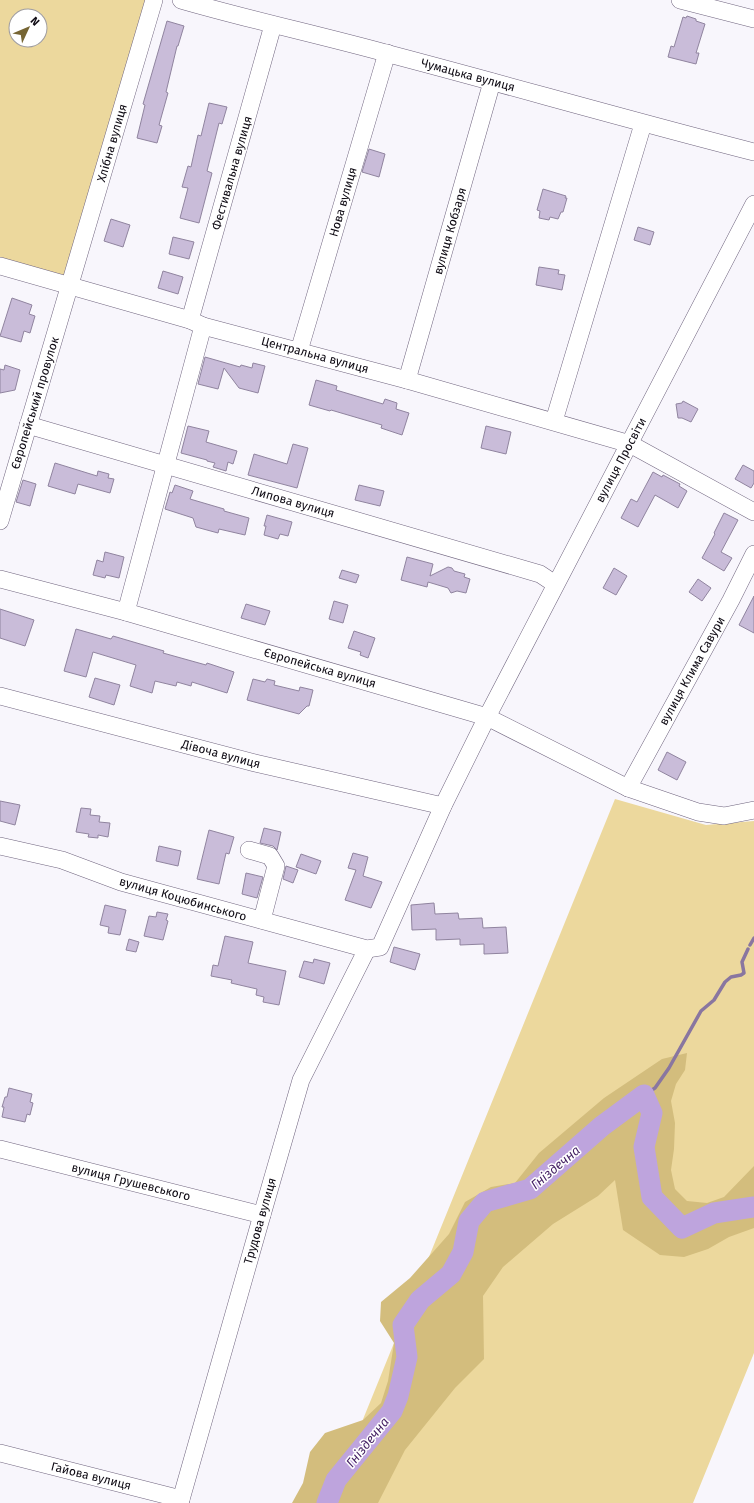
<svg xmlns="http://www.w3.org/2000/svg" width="754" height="1503" font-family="'Fira Sans',sans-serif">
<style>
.green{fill:#ecd89d;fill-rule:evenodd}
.forest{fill:#d3bd7d}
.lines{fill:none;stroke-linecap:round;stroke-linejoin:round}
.stream{stroke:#8976a0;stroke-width:3.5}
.river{stroke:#bea4dd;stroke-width:21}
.building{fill:#c9bcd9;stroke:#90849f}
.minor-casing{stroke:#70657f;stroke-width:18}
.minor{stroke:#fff;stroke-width:17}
.labels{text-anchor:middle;stroke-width:3;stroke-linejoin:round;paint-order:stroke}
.street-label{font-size:12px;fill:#0e0a13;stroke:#fff}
.water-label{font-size:13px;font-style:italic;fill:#421e62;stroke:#fff}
</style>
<rect width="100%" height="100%" fill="#f8f6fc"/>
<g class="green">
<path d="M0,0H154L70,285L0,267ZM16,16H40V40H16Z"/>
<polygon points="615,799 706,825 754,821 754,1353 693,1503 329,1503"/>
</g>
<polygon class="forest" points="687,1053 685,1070 676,1084 671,1101 675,1123 674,1149 671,1170 675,1189 687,1201 707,1203 724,1197 754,1166 754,1228 729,1237 708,1249 684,1257 660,1255 623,1230 615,1180 598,1196 553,1224 503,1267 483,1296 484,1359 455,1388 405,1450 378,1503 292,1503 303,1483 310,1452 325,1433 363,1420 381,1403 388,1381 394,1343 380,1321 381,1302 410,1278 449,1234 465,1202 491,1187 515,1183 539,1153 604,1098 662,1059"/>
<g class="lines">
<g class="stream">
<polyline points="750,945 754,938"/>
<polyline points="644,1095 655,1088 669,1068 701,1011 714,1000 725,982 731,977 741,975 744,973 742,962 748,949"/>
</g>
<polyline class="river" points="327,1503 336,1480 392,1411 398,1396 407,1357 403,1325 420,1300 451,1274 463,1252 469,1221 485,1202 530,1189 602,1126 644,1095 652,1113 644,1147 652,1197 682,1228 714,1213 754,1207"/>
</g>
<g class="building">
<polygon points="687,16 696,19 696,21 705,24 696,53 699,53 696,64 668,57 671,46 674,47 683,17 686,18"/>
<polygon points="167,21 184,26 178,46 177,46 166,92 168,93 159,125 162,126 157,143 137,138 145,105 143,104"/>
<polygon points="209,103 227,107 222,124 219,123 207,171 212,173 199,223 180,218 188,188 182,187 188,166 191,167 198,135 201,136"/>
<polygon points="369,149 385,154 379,177 362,172"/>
<polygon points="543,189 566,196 565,198 567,198 563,212 561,212 558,219 550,217 549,220 539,218 540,211 537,210"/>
<polygon points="111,219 130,225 123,247 104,241"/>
<polygon points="638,227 654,232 650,245 634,240"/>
<polygon points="173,237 194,242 189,259 169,254"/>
<polygon points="539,267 559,270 558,274 565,275 562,290 536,285"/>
<polygon points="163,271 183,277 178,294 158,288"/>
<polygon points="12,298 32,305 29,314 35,316 30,333 24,331 21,342 0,336"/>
<polygon points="205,357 240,367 241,365 252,368 253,363 265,366 258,393 239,388 224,368 218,389 198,384"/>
<polygon points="5,365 20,370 15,390 0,393 0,369 4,370"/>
<polygon points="316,380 337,386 336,390 383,404 385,399 397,403 396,409 409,413 402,435 381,428 382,425 331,410 330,411 309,405"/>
<polygon points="683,401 698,409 691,422 682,418 678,418 676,404 682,403"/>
<polygon points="188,426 209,431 206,442 237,451 233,464 228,462 226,471 213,467 215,463 207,461 207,460 181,453"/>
<polygon points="486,426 511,432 506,454 481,448"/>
<polygon points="293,444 308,448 297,488 248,475 254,454 287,464"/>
<polygon points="55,463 97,476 98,471 109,474 108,478 114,479 110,493 78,484 75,494 48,486"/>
<polygon points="743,465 754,471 754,483 751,488 735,479"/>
<polygon points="653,472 662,477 663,475 680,484 679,486 687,491 678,508 655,495 638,527 621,518 631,499 637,502"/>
<polygon points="23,480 36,484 30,506 16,502"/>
<polygon points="175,485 193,491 190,499 224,509 224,511 249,518 245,535 219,529 218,533 196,527 193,518 165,509 170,492 172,493"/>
<polygon points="359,485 384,491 380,506 355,500"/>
<polygon points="724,513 738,520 721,552 732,558 724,571 702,558 715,534 714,533"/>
<polygon points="267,515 292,522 288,536 280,534 278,539 264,535 266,526 264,526"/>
<polygon points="105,552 124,557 119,578 106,575 105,578 93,575 97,560 103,562"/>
<polygon points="407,557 433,564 430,576 448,567 452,568 454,571 465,574 464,577 470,579 466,593 457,591 451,593 448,588 428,582 427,587 401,580"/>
<polygon points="614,568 627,576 616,595 603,588"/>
<polygon points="342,570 359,575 356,583 339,578"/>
<polygon points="698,579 711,588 702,601 689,592"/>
<polygon points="754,596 754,633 739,625"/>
<polygon points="334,601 348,605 343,623 329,619"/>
<polygon points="246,604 270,611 265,625 241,618"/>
<polygon points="0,609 34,620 25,646 0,638"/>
<polygon points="76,629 111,639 113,636 164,651 163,653 206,665 207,663 234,672 227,693 192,682 191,686 177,682 176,686 155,681 152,693 130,686 136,665 93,652 86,677 64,671"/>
<polygon points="354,631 375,638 368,658 360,655 361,652 348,648"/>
<polygon points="95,678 120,685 114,705 89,697"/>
<polygon points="253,679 265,682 267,679 275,681 274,685 299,691 300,687 313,690 309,706 307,706 299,714 247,700"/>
<polygon points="667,752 686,762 677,780 658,770"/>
<polygon points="0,801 20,805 15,825 0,821"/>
<polygon points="81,808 91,809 90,815 100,816 99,822 110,823 108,837 98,835 98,838 88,837 89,834 76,832"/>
<polygon points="264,828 281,832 277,850 273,846 260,843"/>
<polygon points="209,830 234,837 229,854 226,853 219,884 197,879"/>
<polygon points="159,846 181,851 178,866 156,861"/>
<polygon points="353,853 368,857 363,876 382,882 371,908 345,900 356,870 348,868"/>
<polygon points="301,854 321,861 316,874 296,867"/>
<polygon points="286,866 298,870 293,883 283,879"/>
<polygon points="246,873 263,877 257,898 242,894"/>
<polygon points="434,903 435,914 458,913 459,919 482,918 483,928 506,927 508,953 484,954 484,944 460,945 460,939 436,940 436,929 412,930 411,905"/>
<polygon points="105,905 126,910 120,935 108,933 109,927 100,925"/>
<polygon points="157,912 168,914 166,920 168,921 163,940 144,936 149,916 156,917"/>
<polygon points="225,936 253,942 248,963 286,971 279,1005 263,1002 264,997 256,995 257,989 231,983 232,980 211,976 213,965 218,966"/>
<polygon points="129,939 139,942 136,952 126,950"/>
<polygon points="394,947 420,954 415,970 390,962"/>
<polygon points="314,959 330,963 324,984 299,977 304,961 313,963"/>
<polygon points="9,1088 32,1094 30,1102 33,1103 30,1115 27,1114 25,1122 2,1117 4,1107 2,1107 5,1097 7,1097"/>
</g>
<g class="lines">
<defs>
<g id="minor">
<path d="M181,0C250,20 320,35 389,54C511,86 632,121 754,152"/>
<polyline points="680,0 754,19"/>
<polyline points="0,266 190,320 203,326 407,380 630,444 754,512"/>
<polyline points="190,320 273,25"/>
<polyline points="299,351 387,53"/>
<polyline points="407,380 492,82"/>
<polyline points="554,421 643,124"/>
<polyline points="28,425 540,574 555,584"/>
<polyline points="0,521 154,0"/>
<polyline points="0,579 126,612 487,717 628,788 698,812 724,816 754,810"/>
<polyline points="126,612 203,326"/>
<polyline points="0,696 255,763 443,806"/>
<polyline points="628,788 731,600 754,554"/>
<polyline points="0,846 62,860 121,882 367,949 380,947 443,806 487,717 754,204"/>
<polyline points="249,850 270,856 276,866 262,920"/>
<polyline points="0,1149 262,1215"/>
<polyline points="0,1453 181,1499"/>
<polyline points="180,1503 262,1215 301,1080 367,949"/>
</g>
</defs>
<use href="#minor" class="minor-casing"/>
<use href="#minor" class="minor"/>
</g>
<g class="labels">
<g class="street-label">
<text transform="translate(468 75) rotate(15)" y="4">Чумацька вулиця</text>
<text transform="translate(112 143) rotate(-74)" y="4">Хлібна вулиця</text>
<text transform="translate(232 173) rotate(-74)" y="4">Фестивальна вулиця</text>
<text transform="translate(343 202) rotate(-74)" y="4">Нова вулиця</text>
<text transform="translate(450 231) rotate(-74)" y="4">вулиця Кобзаря</text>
<text transform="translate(315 355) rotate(15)" y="4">Центральна вулиця</text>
<text transform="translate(35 403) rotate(-73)" y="4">Європейський провулок</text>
<text transform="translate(621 460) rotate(-62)" y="4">вулиця Просвіти</text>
<text transform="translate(293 502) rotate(16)" y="4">Липова вулиця</text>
<text transform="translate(320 668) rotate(16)" y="4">Європейська вулиця</text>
<text transform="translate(692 671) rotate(-61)" y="4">вулиця Клима Савури</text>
<text transform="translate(221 754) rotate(15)" y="4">Дівоча вулиця</text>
<text transform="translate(183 899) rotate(16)" y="4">вулиця Коцюбинського</text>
<text transform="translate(131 1182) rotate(14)" y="4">вулиця Грушевського</text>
<text transform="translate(260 1221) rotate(-74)" y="4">Трудова вулиця</text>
<text transform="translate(91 1476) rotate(14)" y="4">Гайова вулиця</text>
</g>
<g class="water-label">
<text transform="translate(555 1167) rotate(-40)" y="5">Гніздечна</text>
<text transform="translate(367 1442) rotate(-51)" y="5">Гніздечна</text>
</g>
</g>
<g transform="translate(28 28) rotate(46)"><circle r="19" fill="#ffffff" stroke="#9f9da1"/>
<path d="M0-3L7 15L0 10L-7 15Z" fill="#766533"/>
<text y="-6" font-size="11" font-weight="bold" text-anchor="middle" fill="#0e0a13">N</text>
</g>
</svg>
